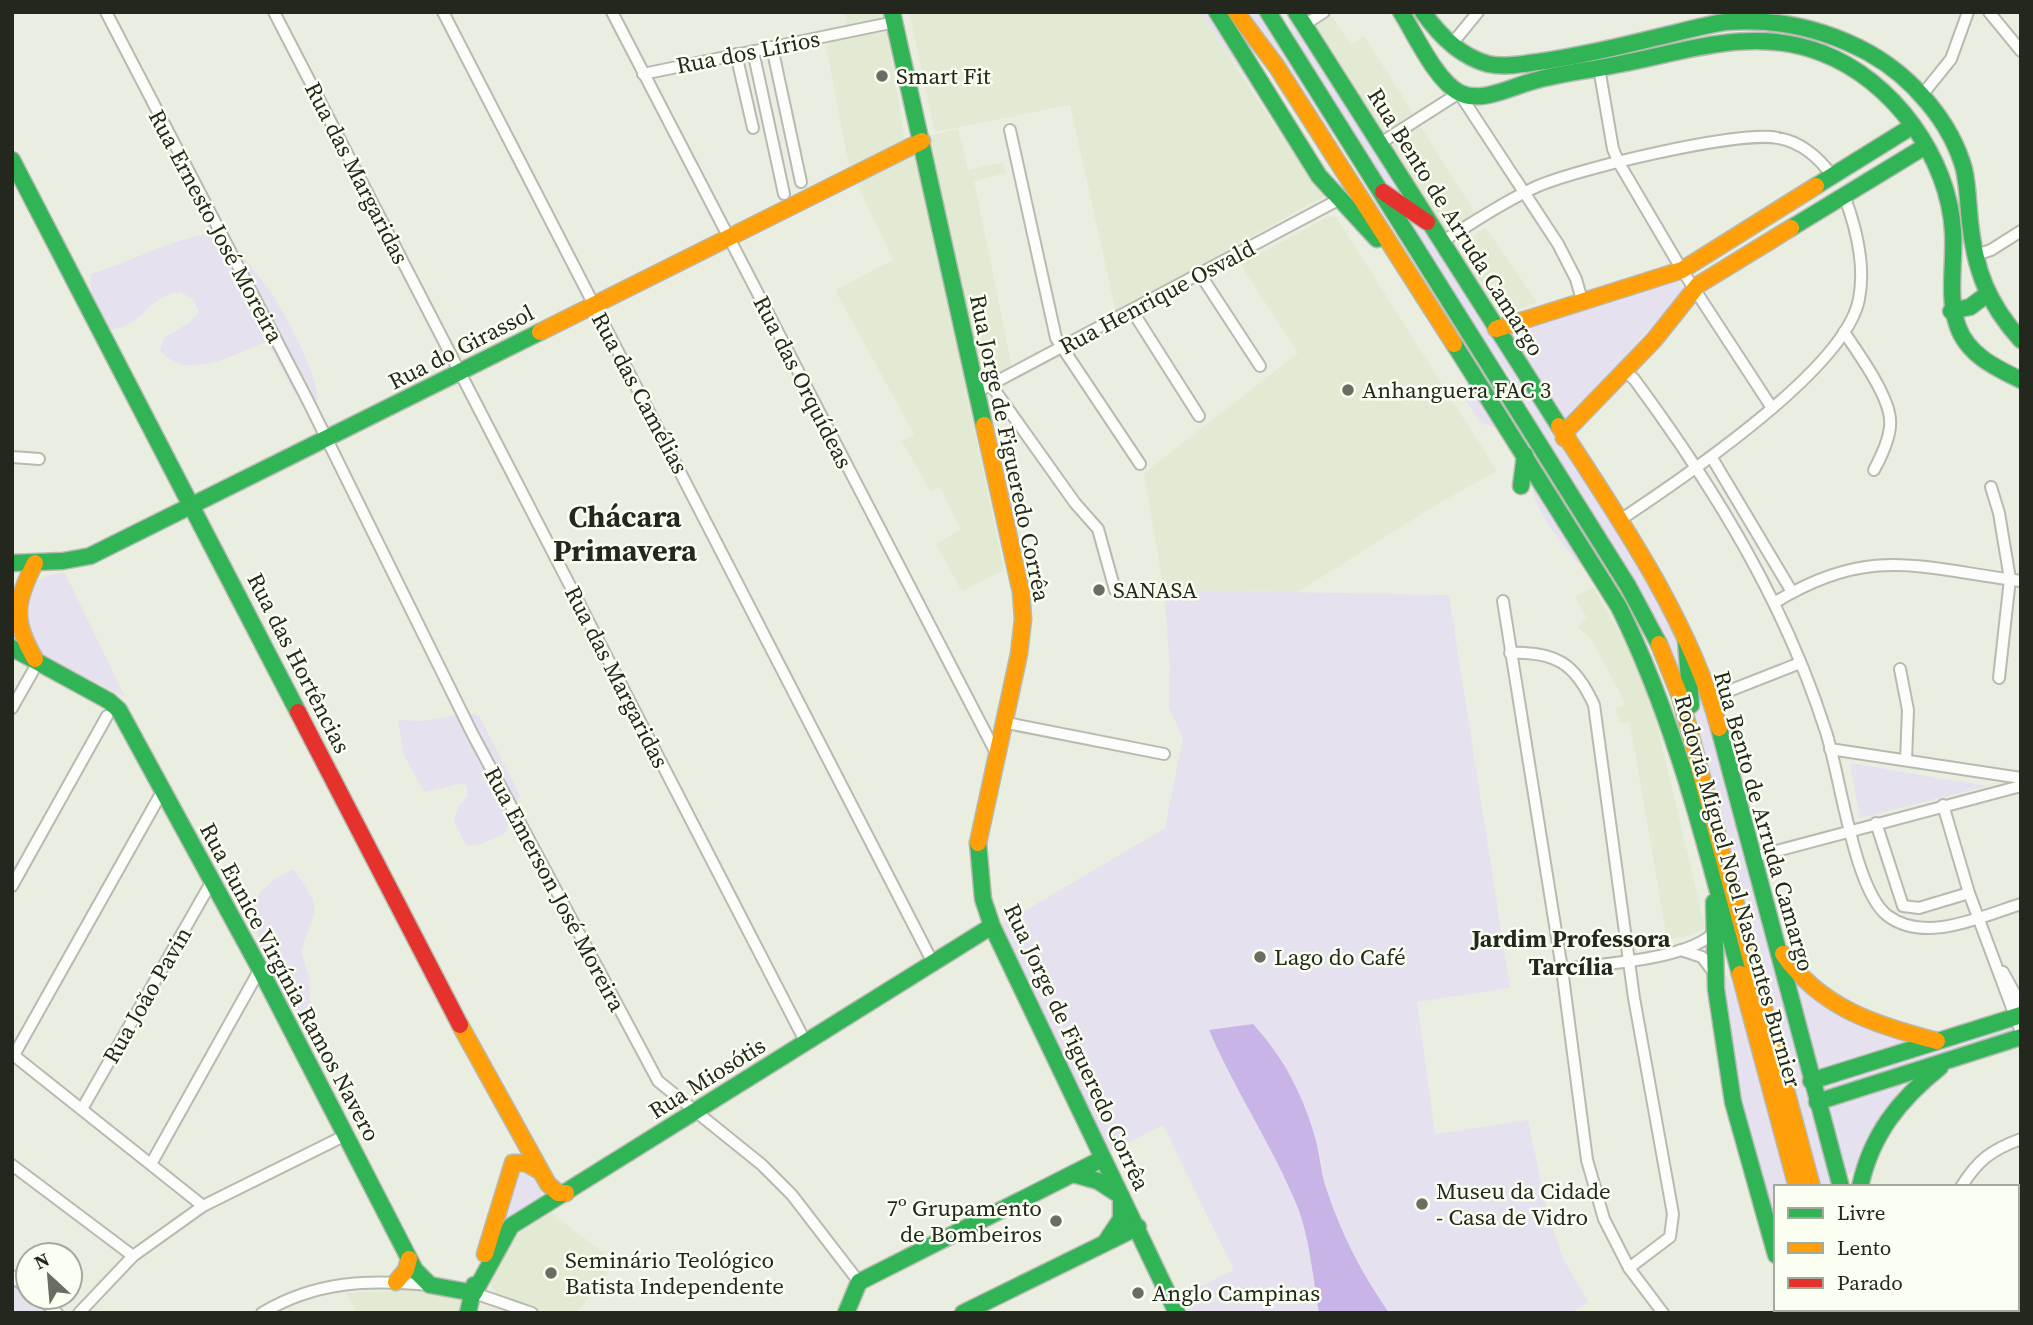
<svg xmlns="http://www.w3.org/2000/svg" width="2033" height="1325" font-family="'Source Serif 4',serif">
<style>
.built{fill:#e3ead4}
.green{fill:#e6e1ee}
.water{fill:#c8b4e7}
.lines{fill:none;stroke-linecap:round;stroke-linejoin:round}
.street-casing{stroke:#b7bab1;stroke-width:14}
.fast-casing{stroke:#b7bab1;stroke-width:19}
.slow-casing{stroke:#b7bab1;stroke-width:19}
.jam-casing{stroke:#b7bab1;stroke-width:19}
.street{stroke:#fcfcfa;stroke-width:10}
.fast{stroke:#30b455;stroke-width:16}
.slow{stroke:#ff9f0a;stroke-width:16}
.jam{stroke:#e5322d;stroke-width:16}
.poi-dot{fill:#696d62;stroke:#fafff1;stroke-width:2.5}
.labels{text-anchor:middle;stroke-width:5;stroke-linejoin:round;paint-order:stroke}
.street-label{font-size:23px;fill:#24271e;stroke:#fafff1}
.poi-label{font-size:23px;fill:#24271e;stroke:#fafff1;text-anchor:start}
.neighbourhood-label{font-size:24px;font-weight:bold;fill:#24271e;stroke:#fafff1}
.district-label{font-size:30px;font-weight:bold;fill:#24271e;stroke:#fafff1}
</style>
<rect width="100%" height="100%" fill="#eaeee1"/>
<g class="built">
<polygon points="844,12 884,12 905,141 958,129 968,170 1003,162 1006,173 974,181 1012,367 966,390 1004,570 962,591 936,544 961,529 940,487 930,491 902,441 914,434 835,290 893,260 849,166 826,46 848,29"/>
<polygon points="909,12 1200,12 1280,133 1326,195 1116,312 1070,105 935,132"/>
<polygon points="1331,16 1351,44 1364,36 1413,113 1384,132 1312,28"/>
<polygon points="1420,126 1476,214 1451,231 1433,222 1393,159 1394,142"/>
<polygon points="1330,216 1337,218 1497,471 1434,506 1298,592 1164,590 1144,473 1298,353 1240,264"/>
<polygon points="1486,228 1537,302 1538,302 1501,315 1462,257 1464,241"/>
<polygon points="1593,587 1635,660 1651,699 1705,928 1690,936 1667,939 1630,723 1620,723 1615,708 1626,705 1592,640 1577,627 1587,618 1575,597"/>
<polygon points="550,1212 616,1262 577,1313 540,1313 496,1293 490,1284 509,1240"/>
<polygon points="423,1289 469,1297 465,1313 357,1313 346,1293"/>
</g>
<g class="green">
<polygon points="1200,12 1211,12 1326,195"/>
<polygon points="1243,12 1260,12 1333,133 1332,137"/>
<polygon points="1286,12 1290,12 1400,193 1385,186 1296,43"/>
<polygon points="1401,207 1429,233 1662,603 1676,634 1682,661 1676,670 1514,382 1464,311 1432,255 1408,224"/>
<path d="M211,234C251,244 315,358 318,399L304,402C286,386 281,361 266,342C231,354 192,383 160,351L164,338L190,322L199,312L193,299L180,292C141,299 147,327 106,330L92,306L90,274C131,263 170,238 211,234Z"/>
<polygon points="1678,280 1683,292 1562,424 1510,334"/>
<polygon points="1474,391 1497,428 1481,423 1463,397"/>
<path d="M1532,486L1538,491L1582,562L1578,563C1560,540 1537,516 1532,486Z"/>
<path d="M65,573L125,697L35,652C31,641 22,625 21,614C20,587 41,574 65,573Z"/>
<polygon points="1164,590 1449,595 1510,988 1417,1002 1435,1134 1528,1120 1548,1216 1563,1258 1588,1302 1571,1313 1188,1313 1180,1296 1234,1270 1163,1125 1110,1152 999,926 1165,828 1183,738 1169,708 1170,666"/>
<polygon points="1699,687 1716,741 1837,1187 1819,1187 1759,945 1696,730 1694,709"/>
<polygon points="466,713 479,716 520,795 505,833 479,845 466,846 454,820 459,806 468,796 465,783 424,792 404,755 398,720 423,721"/>
<polygon points="1850,763 1987,786 1860,818"/>
<path d="M294,869L313,899L315,912L301,951L309,978L310,1005L300,1014C293,1009 285,1003 280,996C269,979 249,920 256,900C262,886 281,875 294,869Z"/>
<path d="M1782,960C1814,1009 1840,1021 1895,1035L1903,1040L1902,1044L1830,1073L1816,1069Z"/>
<path d="M1722,970C1745,991 1782,1147 1793,1187H1776V1237L1739,1105L1729,1052Z"/>
<polygon points="2008,1023 2015,1035 1827,1095 1823,1090 1824,1084"/>
<polygon points="1908,1077 1870,1135 1856,1169 1844,1178 1826,1112 1829,1102"/>
<path d="M526,1168C559,1196 534,1204 508,1220L503,1214L519,1170Z"/>
<polygon points="12,1281 28,1293 28,1297 43,1305 41,1313 12,1313"/>
</g>
<path class="water" d="M1253,1024C1284,1058 1304,1096 1316,1141C1320,1157 1321,1173 1326,1188C1343,1238 1360,1270 1389,1313H1319C1313,1279 1310,1240 1298,1208C1273,1146 1235,1091 1209,1030Z"/>
<g class="lines">
<defs>
<g id="street">
<polyline points="106,12 308,401 472,733 658,1081 761,1164 792,1195 859,1282"/>
<polyline points="274,12 806,1043"/>
<polyline points="443,12 932,961"/>
<polyline points="612,12 995,751"/>
<polyline points="1989,12 2021,51"/>
<polyline points="1304,25 1324,12"/>
<polyline points="1451,45 1478,12"/>
<polyline points="772,47 801,182"/>
<polyline points="753,51 784,194"/>
<polyline points="736,54 753,128"/>
<polyline points="1599,68 1613,149 1619,163 1682,270 1772,408"/>
<polyline points="643,74 895,22"/>
<polyline points="1922,95 1951,59 1968,12"/>
<polyline points="1010,130 1056,338 1140,464"/>
<polyline points="1379,144 1459,93 1558,244 1576,279 1582,300"/>
<path d="M1441,242C1473,223 1504,201 1538,186C1577,169 1739,130 1778,138C1801,142 1820,159 1833,177"/>
<polyline points="1973,256 1991,250 2021,231"/>
<polyline points="1200,274 1260,366"/>
<polyline points="1133,312 1199,416"/>
<path d="M1844,332C1858,353 1888,394 1890,419C1892,435 1881,457 1874,470"/>
<path d="M1624,371L1634,379C1714,487 1785,603 1826,732C1840,774 1854,891 1888,916C1926,944 1982,916 2021,904"/>
<polyline points="991,385 1075,503 1098,529 1115,590"/>
<polyline points="975,393 1338,200"/>
<polyline points="12,457 39,459"/>
<polyline points="1712,458 1792,592"/>
<polyline points="1991,487 1999,513 2010,579 1999,678"/>
<path d="M1620,520C1679,481 1846,369 1859,299C1866,264 1856,227 1844,195"/>
<polyline points="1503,601 1562,969 1587,1160 1604,1219 1629,1268 1663,1313"/>
<path d="M1774,603C1870,544 1919,568 2021,581"/>
<path d="M1510,653C1555,651 1575,663 1594,705L1634,998L1673,1214L1670,1237L1629,1268"/>
<polyline points="1900,669 1908,710 1906,760"/>
<polyline points="1711,698 1800,663"/>
<polyline points="12,708 33,671"/>
<polyline points="1002,722 1164,754"/>
<polyline points="1830,749 2021,778"/>
<polyline points="1943,805 1969,893 2021,1032"/>
<polyline points="1876,823 1903,906 1919,908 1969,893"/>
<polyline points="1754,857 2021,786"/>
<polyline points="12,886 107,716"/>
<polyline points="1681,950 1702,957 1714,973"/>
<path d="M1562,969C1599,964 1693,960 1716,930"/>
<polyline points="2003,972 2021,1005"/>
<polyline points="12,1054 203,1206"/>
<polyline points="14,1055 163,790"/>
<polyline points="82,1109 212,881"/>
<polyline points="151,1164 260,969"/>
<polyline points="12,1165 133,1256"/>
<path d="M1961,1187C1978,1160 1991,1150 2021,1139"/>
<polyline points="2017,1243 2021,1242"/>
<polyline points="12,1276 28,1289"/>
<polyline points="474,1293 532,1313"/>
<polyline points="38,1297 57,1313"/>
<polyline points="1978,1309 1979,1313"/>
<polyline points="79,1313 133,1256 203,1206 346,1135"/>
<path d="M262,1313C316,1281 369,1279 430,1285"/>
</g>
<g id="fast">
<polyline points="892,12 984,425"/>
<polyline points="1217,12 1319,176 1377,239"/>
<polyline points="1268,12 1628,586 1659,644"/>
<polyline points="1296,12 1559,426"/>
<path d="M1401,12C1415,34 1436,81 1460,93C1482,104 1515,85 1537,80C1564,73 1592,70 1620,64C1688,51 1754,26 1822,53C1893,80 1949,158 1953,232C1955,264 1947,297 1958,327C1968,355 1996,368 2021,380"/>
<path d="M1423,12C1439,35 1459,56 1488,64C1506,68 1527,63 1545,61C1582,55 1618,47 1654,38C1678,33 1702,25 1726,22C1776,18 1825,29 1869,53C1912,77 1951,122 1964,169C1968,186 1968,205 1970,222C1975,270 1988,304 2021,340"/>
<polyline points="12,160 298,712"/>
<polyline points="1816,186 1911,127"/>
<polyline points="1791,228 1924,147"/>
<polyline points="1951,311 1970,307 1986,295"/>
<path d="M1454,344L1619,607C1676,722 1707,850 1740,974"/>
<polyline points="1521,486 1525,455"/>
<polyline points="12,563 63,561 90,556 540,332"/>
<polyline points="1686,641 1691,705"/>
<polyline points="12,648 109,701 119,710 260,969 415,1270 430,1285 474,1293"/>
<polyline points="1719,728 1841,1187"/>
<polyline points="978,843 983,899 992,926 1177,1313"/>
<polyline points="1714,902 1716,989 1733,1102 1776,1255"/>
<polyline points="1811,1081 2021,1015"/>
<polyline points="1817,1102 2021,1037"/>
<polyline points="1073,1174 1098,1181 1121,1196 1121,1219 1107,1240"/>
<path d="M1860,1187C1871,1135 1899,1100 1940,1067"/>
<polyline points="474,1293 511,1226 992,926"/>
<polyline points="1874,1309 1875,1313"/>
<polyline points="468,1313 474,1285"/>
<polyline points="846,1313 859,1282 1102,1159"/>
<polyline points="963,1313 1138,1227"/>
</g>
<g id="slow">
<polyline points="1236,12 1277,67 1454,344"/>
<polyline points="1496,329 1682,270 1816,186"/>
<polyline points="540,332 922,141"/>
<path d="M1559,426C1618,516 1691,623 1719,728"/>
<polyline points="1564,438 1569,428 1654,340 1698,285 1791,228"/>
<path d="M35,563C15,602 12,620 35,659"/>
<polyline points="1659,644 1680,696 1812,1187"/>
<polyline points="978,843 1019,654 1023,619 1021,592 984,425"/>
<path d="M1783,954C1821,1008 1875,1025 1937,1041"/>
<polyline points="1740,974 1797,1187"/>
<polyline points="460,1025 548,1184 558,1193 566,1193"/>
<polyline points="485,1254 513,1163 526,1163 540,1171"/>
<polyline points="396,1282 406,1270 409,1259"/>
<polyline points="1791,1309 1792,1313"/>
<polyline points="1846,1309 1847,1313"/>
</g>
<g id="jam">
<polyline points="1383,192 1427,222"/>
<polyline points="298,712 460,1025"/>
<polyline points="1831,1309 1832,1313"/>
</g>
</defs>
<use href="#street" class="street-casing"/>
<use href="#fast" class="fast-casing"/>
<use href="#slow" class="slow-casing"/>
<use href="#jam" class="jam-casing"/>
<use href="#street" class="street"/>
<use href="#fast" class="fast"/>
<use href="#slow" class="slow"/>
<use href="#jam" class="jam"/>
</g>
<g class="poi-dot">
<circle cx="882" cy="76" r="7"/>
<circle cx="1348" cy="390" r="7"/>
<circle cx="1099" cy="590" r="7"/>
<circle cx="1260" cy="957" r="7"/>
<circle cx="1422" cy="1204" r="7"/>
<circle cx="1056" cy="1221" r="7"/>
<circle cx="551" cy="1273" r="7"/>
<circle cx="1138" cy="1293" r="7"/>
</g>
<g class="labels">
<g class="street-label">
<text transform="translate(748 52) rotate(-11)" y="8">Rua dos Lírios</text>
<text transform="translate(357 173) rotate(63)" y="8">Rua das Margaridas</text>
<text transform="translate(1456 222) rotate(58)" y="8">Rua Bento de Arruda Camargo</text>
<text transform="translate(216 226) rotate(62)" y="8">Rua Ernesto José Moreira</text>
<text transform="translate(1157 297) rotate(-28)" y="8">Rua Henrique Osvald</text>
<text transform="translate(461 347) rotate(-27)" y="8">Rua do Girassol</text>
<text transform="translate(803 382) rotate(63)" y="8">Rua das Orquídeas</text>
<text transform="translate(640 393) rotate(62)" y="8">Rua das Camélias</text>
<text transform="translate(1010 448) rotate(78)" y="8">Rua Jorge de Figueredo Corrêa</text>
<text transform="translate(299 663) rotate(63)" y="8">Rua das Hortências</text>
<text transform="translate(617 677) rotate(63)" y="8">Rua das Margaridas</text>
<text transform="translate(1764 821) rotate(74)" y="8">Rua Bento de Arruda Camargo</text>
<text transform="translate(555 889) rotate(62)" y="8">Rua Emerson José Moreira</text>
<text transform="translate(1738 891) rotate(74)" y="8">Rodovia Miguel Noel Nascentes Burnier</text>
<text transform="translate(290 982) rotate(62)" y="8">Rua Eunice Virgínia Ramos Navero</text>
<text transform="translate(147 995) rotate(-60)" y="8">Rua João Pavin</text>
<text transform="translate(1077 1047) rotate(65)" y="8">Rua Jorge de Figueredo Corrêa</text>
<text transform="translate(707 1078) rotate(-32)" y="8">Rua Miosótis</text>
</g>
<g class="poi-label">
<text x="896" y="84">Smart Fit</text>
<text x="1362" y="398">Anhanguera FAC 3</text>
<text x="1113" y="598">SANASA</text>
<text x="1274" y="965">Lago do Café</text>
<text x="1436" y="1199">Museu da Cidade<tspan x="1436" dy="26">- Casa de Vidro</tspan></text>
<text x="1042" y="1216" text-anchor="end">7º Grupamento<tspan x="1042" dy="26">de Bombeiros</tspan></text>
<text x="565" y="1268">Seminário Teológico<tspan x="565" dy="26">Batista Independente</tspan></text>
<text x="1152" y="1301">Anglo Campinas</text>
</g>
<g class="neighbourhood-label">
<text x="1571" y="947">Jardim Professora<tspan x="1571" dy="28">Tarcília</tspan></text>
</g>
<g class="district-label">
<text x="625" y="527">Chácara<tspan x="625" dy="34">Primavera</tspan></text>
</g>
</g>
<rect width="2033" height="1325" fill="none" stroke="#24271e" stroke-width="28"/>
<rect x="1774" y="1185" width="245" height="126" fill="#fafff1" stroke="#a4a99d" stroke-width="2"/>
<rect x="1788" y="1208" width="35" height="10" fill="#30b455" stroke="#a4a99d" stroke-width="2"/>
<text x="1837" y="1220" font-size="21" fill="#24271e">Livre</text>
<rect x="1788" y="1243" width="35" height="10" fill="#ff9f0a" stroke="#a4a99d" stroke-width="2"/>
<text x="1837" y="1255" font-size="21" fill="#24271e">Lento</text>
<rect x="1788" y="1278" width="35" height="10" fill="#e5322d" stroke="#a4a99d" stroke-width="2"/>
<text x="1837" y="1290" font-size="21" fill="#24271e">Parado</text>
<g transform="translate(49 1276) rotate(334)"><circle r="33" fill="#fafff1" stroke="#a4a99d" stroke-width="2"/>
<path d="M0-5L12 26L0 18L-12 26Z" fill="#696d62"/>
<text y="-10" font-size="19" font-weight="bold" text-anchor="middle" fill="#24271e">N</text>
</g>
</svg>
